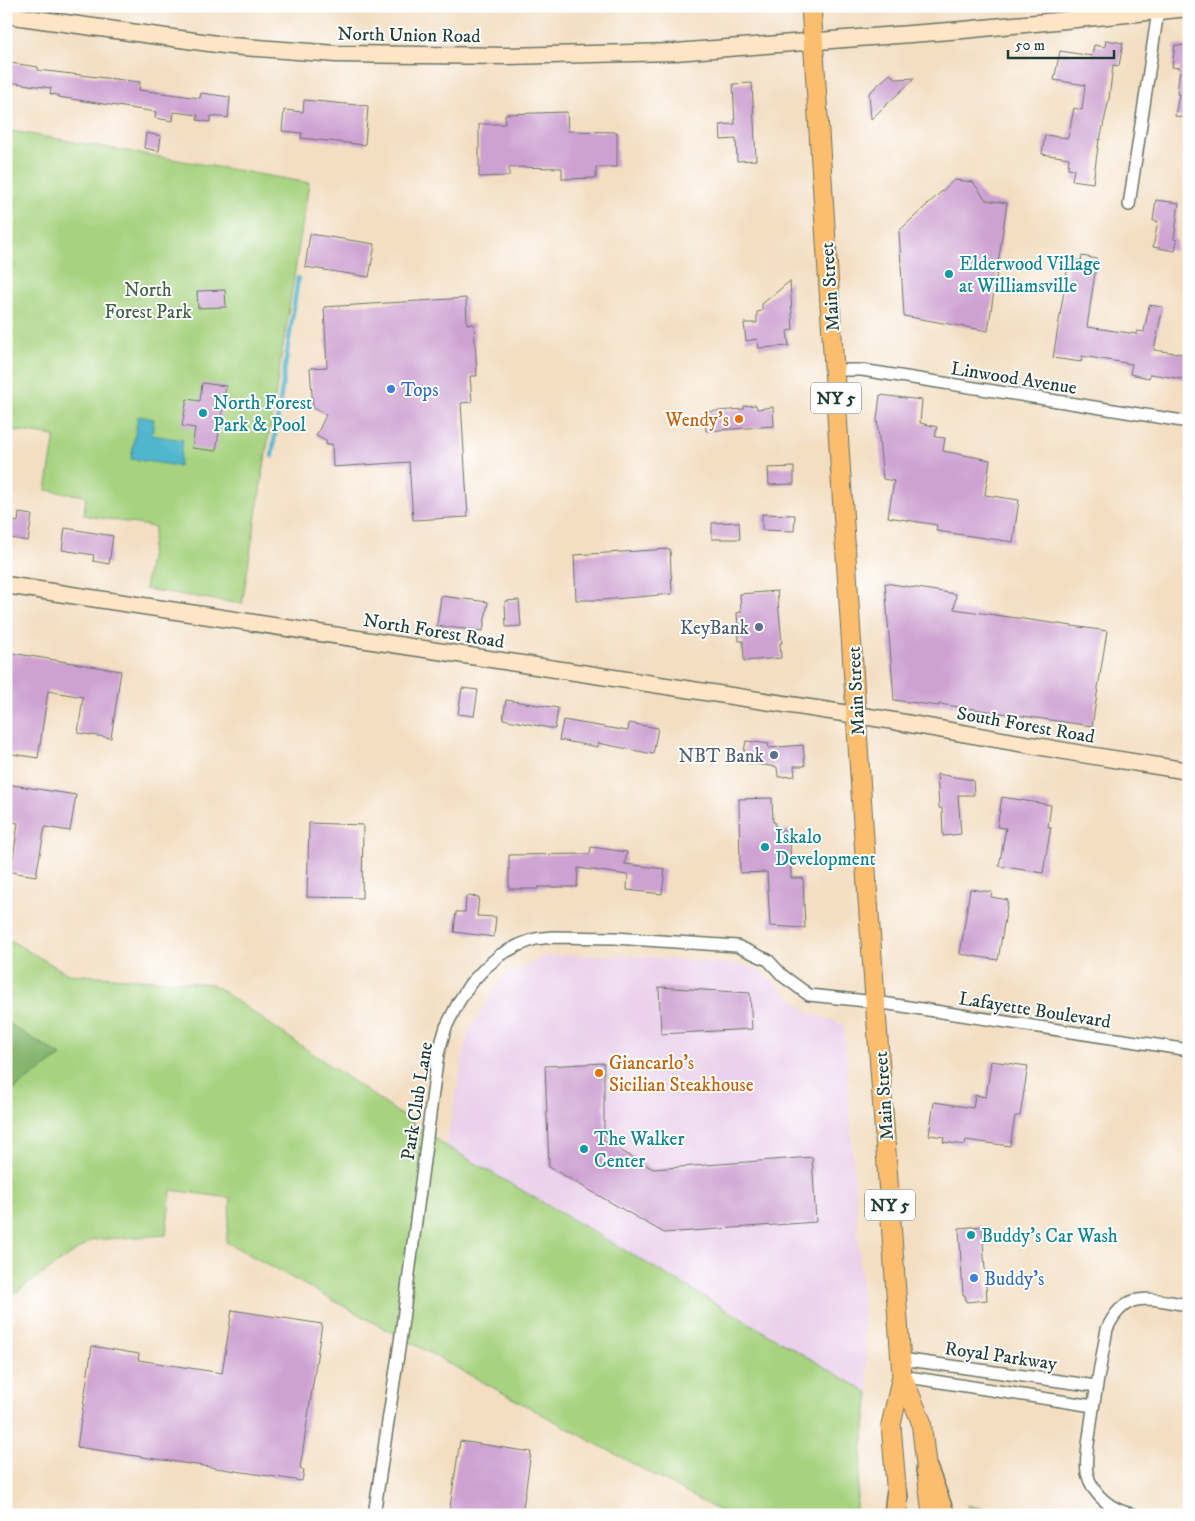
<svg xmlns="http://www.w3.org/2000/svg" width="1195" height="1521" font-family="'IM FELL DW Pica',serif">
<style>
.built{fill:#ebd1eb}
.green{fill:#a7d380;stroke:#63885a}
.forest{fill:#85b56e;stroke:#527951}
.water{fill:#50b6ce;stroke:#387a81}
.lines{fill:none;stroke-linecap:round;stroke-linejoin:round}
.stream{stroke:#50b6ce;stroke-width:4.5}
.building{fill:#cda1d1}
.street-casing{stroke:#697566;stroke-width:14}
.secondary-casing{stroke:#697566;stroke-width:19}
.primary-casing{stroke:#697566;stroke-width:21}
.highway-casing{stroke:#697566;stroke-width:24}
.street{stroke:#fff;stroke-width:11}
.secondary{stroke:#fee5c5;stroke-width:16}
.primary{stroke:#fcbd6e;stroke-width:19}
.highway{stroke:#fcbd6e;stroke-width:21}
.culture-dot{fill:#0f9aa8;stroke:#fff;stroke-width:2}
.shop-dot{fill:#3f7fe0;stroke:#fff;stroke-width:2}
.food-dot{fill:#e8710a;stroke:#fff;stroke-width:2}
.service-dot{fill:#5c6f8a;stroke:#fff;stroke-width:2}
.labels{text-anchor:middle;stroke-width:4;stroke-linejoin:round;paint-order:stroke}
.shield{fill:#fff;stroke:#627771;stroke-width:1}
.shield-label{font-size:18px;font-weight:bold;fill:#1f3d34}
.street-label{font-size:19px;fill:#1f3d34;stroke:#fff}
.culture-label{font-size:19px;fill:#0d838f;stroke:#fff;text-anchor:start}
.park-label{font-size:19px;fill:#416247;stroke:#fff}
.shop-label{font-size:19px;fill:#366cbe;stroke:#fff;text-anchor:start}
.food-label{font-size:19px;fill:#c56008;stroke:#fff;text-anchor:end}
.service-label{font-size:19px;fill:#4e5e75;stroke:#fff;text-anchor:end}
</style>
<rect width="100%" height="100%" fill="#fff"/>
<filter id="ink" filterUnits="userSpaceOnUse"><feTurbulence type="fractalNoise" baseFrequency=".02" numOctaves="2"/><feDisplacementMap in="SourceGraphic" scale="10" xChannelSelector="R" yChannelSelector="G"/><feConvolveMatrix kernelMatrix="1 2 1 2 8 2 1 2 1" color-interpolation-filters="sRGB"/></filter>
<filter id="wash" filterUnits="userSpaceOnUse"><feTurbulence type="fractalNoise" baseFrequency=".0096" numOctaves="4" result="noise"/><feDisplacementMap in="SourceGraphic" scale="20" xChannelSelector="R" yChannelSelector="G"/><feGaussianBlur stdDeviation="1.12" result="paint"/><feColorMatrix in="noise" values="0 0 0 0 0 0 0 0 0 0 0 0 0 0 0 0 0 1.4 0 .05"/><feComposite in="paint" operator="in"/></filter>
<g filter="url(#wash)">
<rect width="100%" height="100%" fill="#f3dec2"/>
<polygon class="built" points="624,955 742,965 759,970 809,1012 844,1025 869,1393 446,1146 468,1032 502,978 545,956"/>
<g class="green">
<polygon points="6,130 309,183 242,604 145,589 155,527 84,515 86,496 46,490 55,436 6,429"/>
<polygon points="6,938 68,974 212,984 446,1146 869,1393 855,1515 727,1515 226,1242 231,1198 171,1190 166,1235 92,1240 6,1299 6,1095 60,1056 6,1022"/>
<polygon points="967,1505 1011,1515 972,1515"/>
</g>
<polygon class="forest" points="6,1022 61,1056 6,1095"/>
<polygon class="water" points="138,416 154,419 152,435 183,440 179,466 131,459"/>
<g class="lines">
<polyline class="stream" points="272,456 298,278"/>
</g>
<g id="blocks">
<g class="building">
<polygon points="1106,40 1123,43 1119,66 1113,65 1109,99 1100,140 1099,139 1093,183 1072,180 1074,169 1068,168 1069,158 1042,154 1045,135 1068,138 1074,108 1082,110 1085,85 1054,80 1060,51 1092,56 1094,45 1105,47"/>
<polygon points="1175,45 1189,46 1189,118 1175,116 1179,94 1177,94 1180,68 1172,67"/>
<polygon points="11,63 38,67 38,70 140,82 139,90 200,98 201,93 230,97 228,118 211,116 210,122 197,120 198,115 174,112 173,121 155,118 156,112 58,97 58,95 50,94 51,88 8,82"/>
<polygon points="890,74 896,79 915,78 871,119 869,93"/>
<polygon points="752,83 756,160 737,161 736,139 721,140 720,125 735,124 733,84"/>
<polygon points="304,100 368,106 365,145 301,138 302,133 282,131 284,110 303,112"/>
<polygon points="567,112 568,131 617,132 617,167 596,167 596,178 562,179 562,168 509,167 509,176 479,177 479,124 505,124 505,114"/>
<polygon points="146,133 161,136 159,151 144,148"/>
<polygon points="954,180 973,182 986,200 1007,203 988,331 904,316 899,231"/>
<polygon points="1156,200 1179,203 1174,239 1177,240 1175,251 1153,247 1158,221 1153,221"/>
<polygon points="310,234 375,244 369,277 305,267"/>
<polygon points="1082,256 1097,259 1087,327 1137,334 1137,331 1144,332 1149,305 1163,307 1154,350 1189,355 1189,380 1150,374 1149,378 1130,374 1132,364 1082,356 1081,362 1053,358 1069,260 1081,261"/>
<polygon points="790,281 793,330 787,331 789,346 759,348 757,339 746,341 744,323 757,323 757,312 762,311 762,304"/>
<polygon points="225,290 226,307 198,308 197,291"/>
<polygon points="466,298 467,324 474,324 477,376 470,376 472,402 461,403 468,517 413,520 409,462 333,467 332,444 326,445 326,441 316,436 326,415 313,408 310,368 327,367 324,307"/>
<polygon points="202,383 226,386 216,451 192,448 195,428 182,426 187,399 200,401"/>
<polygon points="880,395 922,400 920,423 937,427 935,437 945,438 943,451 990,460 985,495 1019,500 1013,542 936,531 937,525 888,517 894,481 883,479 877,419"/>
<polygon points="756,405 757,409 773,407 774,426 706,431 704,412 744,409 744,406"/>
<polygon points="794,467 794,484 769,485 768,468"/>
<polygon points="19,513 32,515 28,541 6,537 9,520 18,522"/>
<polygon points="762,514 795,515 794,531 762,530"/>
<polygon points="739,522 740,539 712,539 712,523"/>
<polygon points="65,528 113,536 109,564 93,561 94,555 62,550"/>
<polygon points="670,549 672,594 602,600 576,600 574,555"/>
<polygon points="885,583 956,594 954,609 1107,631 1092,726 939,704 939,706 894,700"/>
<polygon points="777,591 782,643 780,643 781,658 744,661 743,641 739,641 737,613 741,612 740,594"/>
<polygon points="441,596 488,602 483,631 437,626"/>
<polygon points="519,600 521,626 506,627 505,601"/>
<polygon points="6,652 121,671 111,738 78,733 83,697 48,691 38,758 6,753"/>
<polygon points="462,688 478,690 474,716 458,714"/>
<polygon points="506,700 558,708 555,729 503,719"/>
<polygon points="563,720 628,731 629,723 658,728 653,754 598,743 598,747 559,740"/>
<polygon points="746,741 769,744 768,748 803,745 805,766 794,766 795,776 778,777 777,767 742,762"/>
<polygon points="937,774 973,780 974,795 958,795 961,834 943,836 942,808 939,808"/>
<polygon points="6,784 76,795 70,831 45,827 36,876 11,872 18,823 6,821"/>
<polygon points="1002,797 1051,805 1048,827 1051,827 1043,873 999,866 1006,828 997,827"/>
<polygon points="772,798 773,822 775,822 775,830 790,830 791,878 803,878 805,928 770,926 767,872 740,873 739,799"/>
<polygon points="309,823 363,825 362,898 307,897"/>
<polygon points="591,847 627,852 625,864 665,869 662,894 627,890 628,875 578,868 577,887 538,887 538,889 509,889 509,855 590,854"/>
<polygon points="970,889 992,892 991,897 1008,900 998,960 960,954"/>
<polygon points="466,896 479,897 477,916 496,917 494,937 454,932 456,912 465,912"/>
<polygon points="659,987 750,993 752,1029 661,1034"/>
<polygon points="991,1061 1028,1066 1020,1116 1015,1116 1010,1146 966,1140 965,1145 943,1142 944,1137 929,1135 934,1102 973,1108 975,1095 986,1097"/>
<polygon points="604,1063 604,1141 653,1169 812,1157 816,1222 664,1233 549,1167 545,1066"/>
<polygon points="982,1226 987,1300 966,1302 965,1295 963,1295 959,1228"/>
<polygon points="232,1310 322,1324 300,1469 304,1470 302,1481 77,1447 92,1346 139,1354 138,1360 222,1373"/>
<polygon points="460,1441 531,1452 522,1515 464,1515 449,1513"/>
</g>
</g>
</g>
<g filter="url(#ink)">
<use href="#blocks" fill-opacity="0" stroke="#697566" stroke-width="1"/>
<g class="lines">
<defs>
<g id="street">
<polyline points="1129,205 1158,11"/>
<polyline points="834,370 862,370 1189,422"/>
<polyline points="901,1359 1096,1386"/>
<polyline points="902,1376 1093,1406"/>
<polyline points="374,1515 400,1342 438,1054 446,1027 458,1003 470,984 485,968 500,955 519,945 535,939 552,937 614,938 737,946 768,960 783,976 809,995 876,1002 1189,1050"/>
<path d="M1136,1515C1113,1511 1093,1497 1087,1473C1085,1459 1088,1445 1090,1431C1094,1397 1101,1363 1107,1329C1126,1287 1151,1300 1189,1305"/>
</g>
<g id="secondary">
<polyline points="6,15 231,46 336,54 507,56 675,52 963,30 1189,8"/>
<polyline points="6,585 882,719 1082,754 1189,771"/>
</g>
<g id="primary">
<polyline points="811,6 867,886 902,1376 891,1425 898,1510"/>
<polyline points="902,1376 921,1421 932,1515"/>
</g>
<g id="highway">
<polyline points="927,1470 944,1515"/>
<polyline points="895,1515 897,1496"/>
</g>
</defs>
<use href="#street" class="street-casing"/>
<use href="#secondary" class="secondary-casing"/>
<use href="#primary" class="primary-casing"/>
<use href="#highway" class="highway-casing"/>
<use href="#street" class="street"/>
<use href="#secondary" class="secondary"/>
<use href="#primary" class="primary"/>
<use href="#highway" class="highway"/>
</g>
</g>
<g class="culture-dot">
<circle cx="949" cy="274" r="5"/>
<circle cx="203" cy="413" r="5"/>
<circle cx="765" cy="847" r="5"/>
<circle cx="584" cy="1149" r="5"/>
<circle cx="971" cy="1235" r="5"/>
</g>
<g class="shop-dot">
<circle cx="391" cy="389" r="5"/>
<circle cx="974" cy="1278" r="5"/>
</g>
<g class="food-dot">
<circle cx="739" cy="419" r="5"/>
<circle cx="599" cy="1073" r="5"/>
</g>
<g class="service-dot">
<circle cx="759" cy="627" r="5"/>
<circle cx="774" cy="755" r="5"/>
</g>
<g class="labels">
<g class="shield">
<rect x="811" y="382.5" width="50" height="31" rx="4"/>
<rect x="865" y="1189.5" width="50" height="31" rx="4"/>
</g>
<g class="shield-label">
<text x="836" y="404">NY 5</text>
<text x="890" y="1211">NY 5</text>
</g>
<g class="street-label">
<text transform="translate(409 34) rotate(1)" y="7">North Union Road</text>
<text transform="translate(829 287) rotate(-94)" y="7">Main Street</text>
<text transform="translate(1014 377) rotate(9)" y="7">Linwood Avenue</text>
<text transform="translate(434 630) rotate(9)" y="7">North Forest Road</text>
<text transform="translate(855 691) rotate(-93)" y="7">Main Street</text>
<text transform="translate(1026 724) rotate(10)" y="7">South Forest Road</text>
<text transform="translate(1035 1009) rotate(9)" y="7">Lafayette Boulevard</text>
<text transform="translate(883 1096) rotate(-94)" y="7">Main Street</text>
<text transform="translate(416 1101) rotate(-81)" y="7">Park Club Lane</text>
<text transform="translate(1001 1355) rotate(8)" y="7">Royal Parkway</text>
</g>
<g class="culture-label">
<text x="959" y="270">Elderwood Village<tspan x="959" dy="22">at Williamsville</tspan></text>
<text x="213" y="409">North Forest<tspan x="213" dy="22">Park &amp; Pool</tspan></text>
<text x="775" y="843">Iskalo<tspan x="775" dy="22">Development</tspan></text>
<text x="594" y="1145">The Walker<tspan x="594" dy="22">Center</tspan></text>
<text x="981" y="1242">Buddy's Car Wash</text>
</g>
<g class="park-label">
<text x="148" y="296">North<tspan x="148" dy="22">Forest Park</tspan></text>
</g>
<g class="shop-label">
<text x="401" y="396">Tops</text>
<text x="984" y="1285">Buddy's</text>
</g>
<g class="food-label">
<text x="729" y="426">Wendy's</text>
<text x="609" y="1069" text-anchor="start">Giancarlo’s<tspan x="609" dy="22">Sicilian Steakhouse</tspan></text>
</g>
<g class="service-label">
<text x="749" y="634">KeyBank</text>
<text x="764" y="762">NBT Bank</text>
</g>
</g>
<rect width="1195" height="1521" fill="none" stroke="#fff" stroke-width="25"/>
<path d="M1008 50v8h106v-8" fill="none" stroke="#1f3d34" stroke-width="2.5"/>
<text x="1015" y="50" font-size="15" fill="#1f3d34" stroke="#ffffff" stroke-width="4" paint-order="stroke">50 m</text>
</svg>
